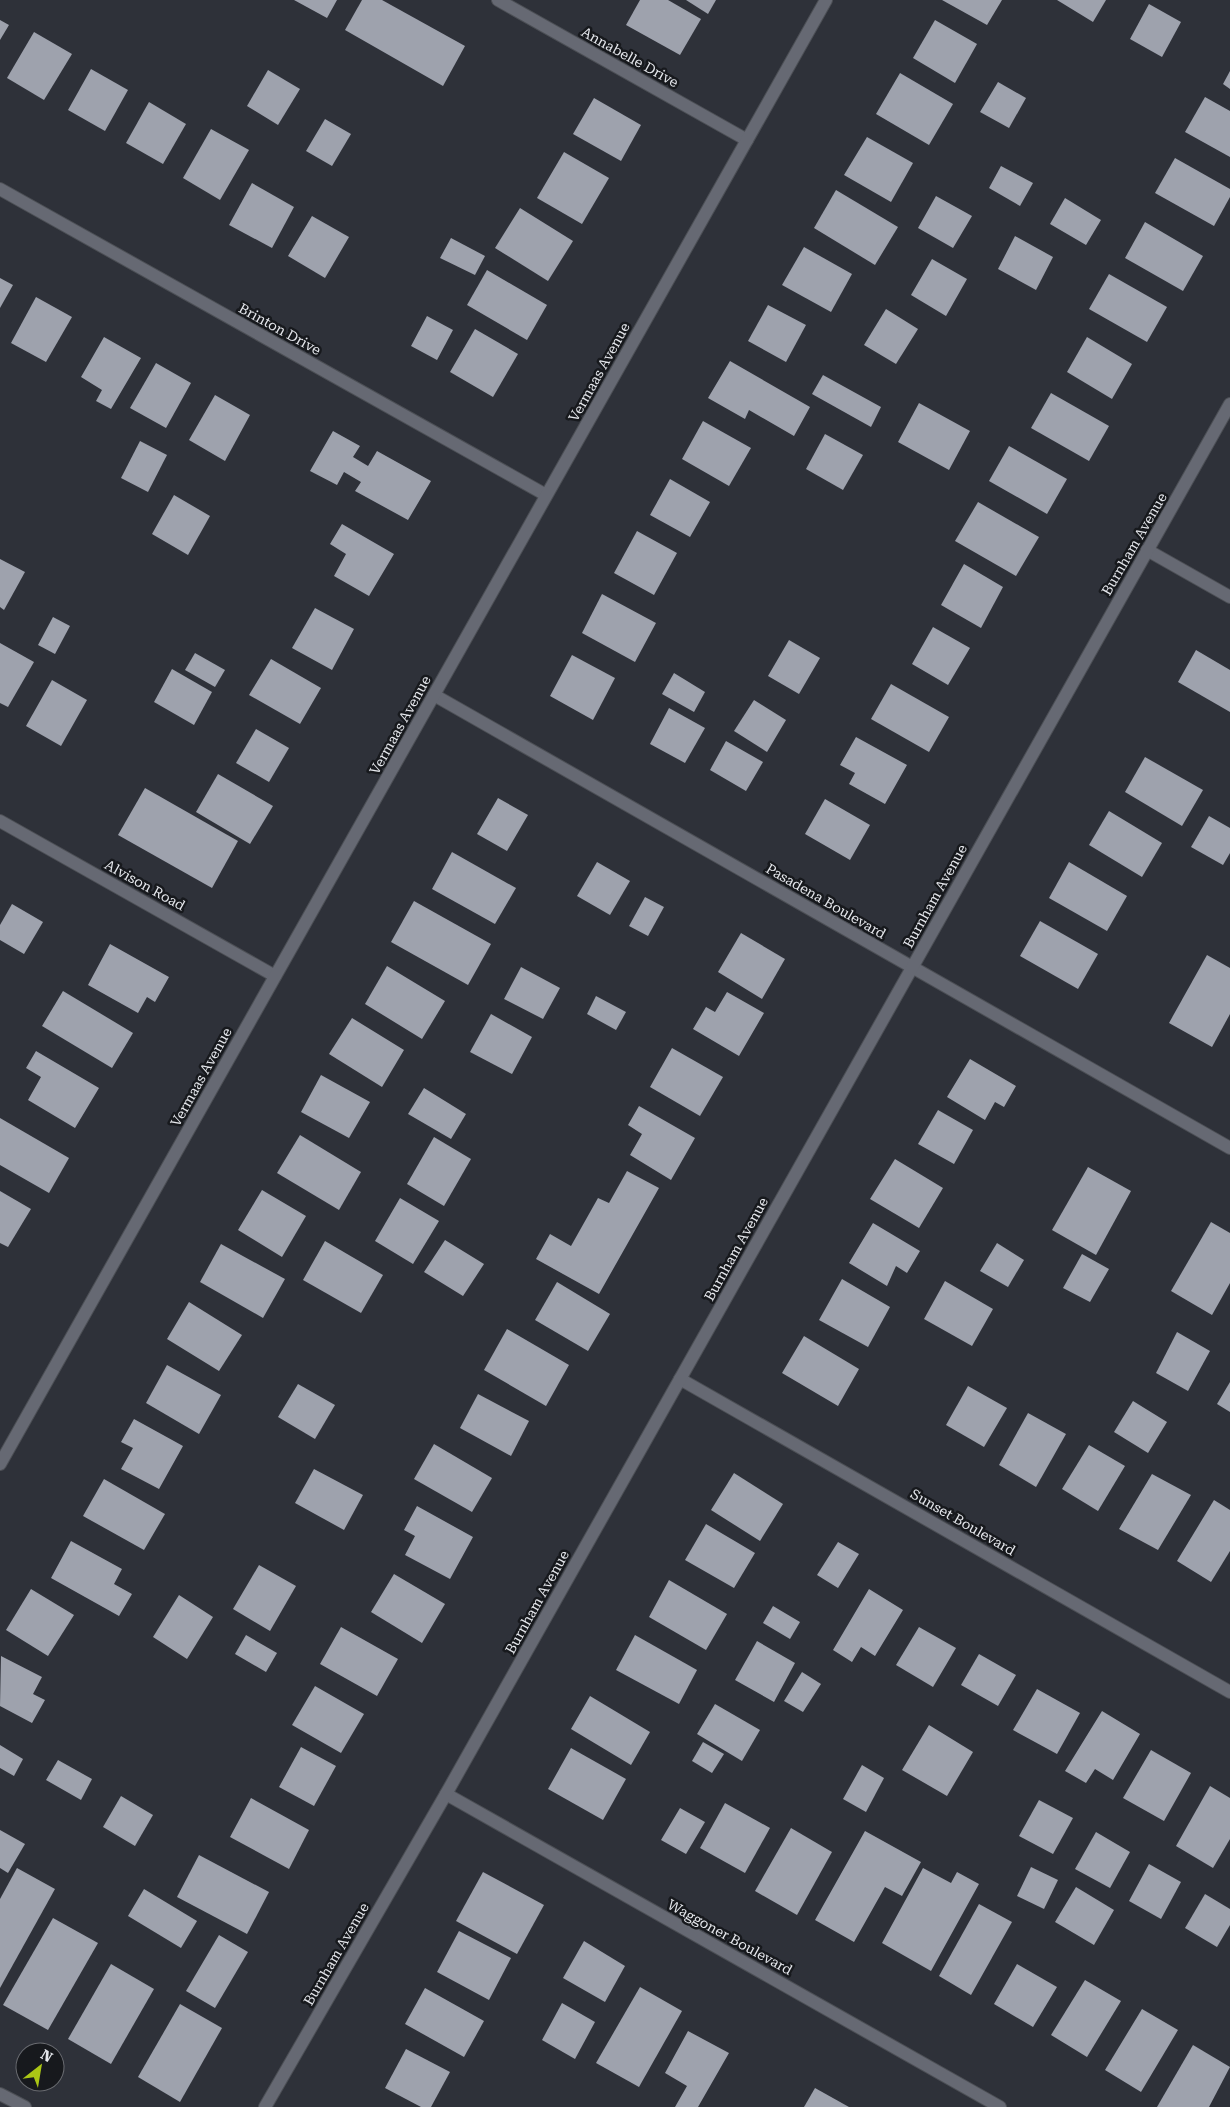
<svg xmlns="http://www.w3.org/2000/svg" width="1230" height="2107" font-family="'Roboto Serif',serif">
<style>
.building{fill:#9ea2ad}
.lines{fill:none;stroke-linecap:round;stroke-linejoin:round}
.minor-casing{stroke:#4c4f55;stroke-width:14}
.tertiary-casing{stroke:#4c4f55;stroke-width:14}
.minor{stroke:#666973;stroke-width:12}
.tertiary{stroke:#666973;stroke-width:12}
.labels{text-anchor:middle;stroke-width:5;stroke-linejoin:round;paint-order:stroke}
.street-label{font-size:14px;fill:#e5e7ec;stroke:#17191d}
</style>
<rect width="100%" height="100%" fill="#2e3139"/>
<g class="building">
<polygon points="294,0 337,0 327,18"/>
<polygon points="362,0 382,0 465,46 443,86 345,30"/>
<polygon points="640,0 668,0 701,19 680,55 626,25"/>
<polygon points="686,0 716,0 708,14"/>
<polygon points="942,0 1002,0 987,25"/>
<polygon points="1057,0 1106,0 1093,22"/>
<polygon points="1149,4 1181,22 1162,57 1130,39"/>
<polygon points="0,20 9,25 0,40"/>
<polygon points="935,20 977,44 955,83 913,58"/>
<polygon points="34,32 72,54 44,100 7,78"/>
<polygon points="91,69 128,90 105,131 68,110"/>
<polygon points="268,70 300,89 278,125 247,106"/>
<polygon points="1230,71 1230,89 1223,84"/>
<polygon points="900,73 953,104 929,145 876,114"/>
<polygon points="998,82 1026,98 1009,128 980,112"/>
<polygon points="1205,97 1230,111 1230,157 1185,132"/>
<polygon points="594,98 641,125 621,161 573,134"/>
<polygon points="149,102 186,124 163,164 126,143"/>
<polygon points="325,119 351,134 332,166 306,151"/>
<polygon points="211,129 249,150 220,200 183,178"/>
<polygon points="867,137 913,163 891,202 844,175"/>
<polygon points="564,152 609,178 582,224 537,198"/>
<polygon points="1175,158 1230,189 1230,197 1214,226 1155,193"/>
<polygon points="1001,166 1033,183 1020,206 989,188"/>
<polygon points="252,183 294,207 272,248 229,225"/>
<polygon points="836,190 898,227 875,265 814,228"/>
<polygon points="936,196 972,216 953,248 918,228"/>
<polygon points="1065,198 1101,220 1086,245 1050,224"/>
<polygon points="520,208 573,241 548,281 495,248"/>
<polygon points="312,216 349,237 325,278 288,256"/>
<polygon points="1145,222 1203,256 1183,291 1125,258"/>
<polygon points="1015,236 1053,257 1036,290 998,269"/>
<polygon points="451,238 485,256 475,275 440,258"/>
<polygon points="804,247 852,274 831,312 782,285"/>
<polygon points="932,259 967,279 946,316 911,295"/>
<polygon points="487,270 547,305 527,340 467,305"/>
<polygon points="1109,274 1167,307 1147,342 1089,309"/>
<polygon points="0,278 13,285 0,308"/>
<polygon points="36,297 72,317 46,362 11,343"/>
<polygon points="768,305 806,325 786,362 748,341"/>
<polygon points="886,309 918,329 896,364 864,345"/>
<polygon points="427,316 453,330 437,360 411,346"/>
<polygon points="475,329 518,354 493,397 450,372"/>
<polygon points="104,337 141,358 111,409 96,401 102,390 81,377"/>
<polygon points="1087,337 1132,364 1112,399 1067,372"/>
<polygon points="730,361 810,407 794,436 749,410 745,419 708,398"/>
<polygon points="156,363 191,383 166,428 130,408"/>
<polygon points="823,375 881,407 871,427 812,394"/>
<polygon points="1051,393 1109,426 1089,461 1031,428"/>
<polygon points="215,395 250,415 225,461 189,440"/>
<polygon points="919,403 970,431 949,470 898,442"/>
<polygon points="703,421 751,448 729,486 682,459"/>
<polygon points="333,431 360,446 353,457 368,466 377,451 431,481 408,520 355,491 361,482 344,472 337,485 310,471"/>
<polygon points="825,434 863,455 843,490 806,469"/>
<polygon points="140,441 167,455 148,492 121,478"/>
<polygon points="1009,446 1067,479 1047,514 989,481"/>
<polygon points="670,479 710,502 690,537 650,515"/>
<polygon points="174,495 210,516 188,555 152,534"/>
<polygon points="978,502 1039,537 1016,576 955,541"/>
<polygon points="342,524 394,554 369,596 334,576 346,554 330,544"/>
<polygon points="637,531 677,553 654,595 614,573"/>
<polygon points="0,559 25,572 4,610 0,607"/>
<polygon points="964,564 1003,587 981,628 941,605"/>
<polygon points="602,594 656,623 635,662 582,633"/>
<polygon points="315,608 354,629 332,670 292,648"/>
<polygon points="53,617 70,626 55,654 38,645"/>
<polygon points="933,627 970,648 948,685 912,664"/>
<polygon points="789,640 820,658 799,694 768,676"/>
<polygon points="0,643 34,662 8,707 0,703"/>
<polygon points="1196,650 1230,670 1230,712 1178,682"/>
<polygon points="195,653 225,670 215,687 185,670"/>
<polygon points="572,655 615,678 593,720 550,696"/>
<polygon points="271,659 321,688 300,724 249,695"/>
<polygon points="172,669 212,692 194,725 154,702"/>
<polygon points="674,673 705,692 694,712 662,694"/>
<polygon points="52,680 87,700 61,746 26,726"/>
<polygon points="891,684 949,717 929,752 871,719"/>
<polygon points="754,700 786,720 767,752 734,731"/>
<polygon points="669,708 705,728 685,763 650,744"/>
<polygon points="256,729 289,748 269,782 236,763"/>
<polygon points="856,737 907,765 885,804 849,784 855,773 840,765"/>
<polygon points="726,741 763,762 746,791 710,770"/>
<polygon points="1145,757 1203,790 1182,826 1125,792"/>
<polygon points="218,774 273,806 250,844 196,812"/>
<polygon points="145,788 238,841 212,888 118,835"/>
<polygon points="498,798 528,815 507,851 477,834"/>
<polygon points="825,799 870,825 850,860 805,834"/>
<polygon points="1109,811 1162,843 1142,877 1089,845"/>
<polygon points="1209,816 1230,828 1230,853 1223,865 1191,847"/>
<polygon points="452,852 516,888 495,924 432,889"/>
<polygon points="597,862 630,881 610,915 577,896"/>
<polygon points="1069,862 1127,896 1107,931 1049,898"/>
<polygon points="645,897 664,907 648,936 629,926"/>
<polygon points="414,901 491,944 468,985 391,942"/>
<polygon points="12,904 43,922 24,954 0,940 0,925"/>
<polygon points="1040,921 1098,954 1078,989 1020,956"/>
<polygon points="741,933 785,959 762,999 718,972"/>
<polygon points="110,944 169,977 155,1002 147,997 138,1013 88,985"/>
<polygon points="1207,955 1230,968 1230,1014 1212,1047 1169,1023"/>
<polygon points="387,966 445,1001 422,1039 365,1004"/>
<polygon points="521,967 560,988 543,1019 504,999"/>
<polygon points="63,991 133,1033 112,1068 42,1026"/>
<polygon points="727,992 764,1013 739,1056 693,1029 706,1007 715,1012"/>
<polygon points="596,996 626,1012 616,1030 587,1014"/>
<polygon points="491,1014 532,1037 512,1074 470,1052"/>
<polygon points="352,1018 404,1050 382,1087 329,1054"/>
<polygon points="672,1048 723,1077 700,1116 650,1087"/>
<polygon points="36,1051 99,1088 75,1128 28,1100 41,1077 26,1068"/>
<polygon points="970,1059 1016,1086 1004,1107 995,1102 985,1120 947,1097"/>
<polygon points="321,1075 370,1102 349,1138 301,1112"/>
<polygon points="424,1088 466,1114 451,1139 408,1114"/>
<polygon points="639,1106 695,1138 671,1180 630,1155 642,1134 628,1125"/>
<polygon points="938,1110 973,1130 954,1164 918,1144"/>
<polygon points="0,1118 69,1158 49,1193 0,1165"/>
<polygon points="300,1135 361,1172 339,1210 277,1173"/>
<polygon points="434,1137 471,1159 444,1206 407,1184"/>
<polygon points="895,1159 943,1188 919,1228 870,1199"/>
<polygon points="1088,1167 1131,1191 1096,1255 1052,1230"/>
<polygon points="627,1171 659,1188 599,1294 536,1259 550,1234 571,1246 598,1198 609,1203"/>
<polygon points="262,1190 306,1216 282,1257 238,1230"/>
<polygon points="0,1191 31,1209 8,1247 0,1243"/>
<polygon points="400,1198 439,1221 413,1264 375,1241"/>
<polygon points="1211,1222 1230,1233 1230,1283 1212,1315 1171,1291"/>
<polygon points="873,1223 920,1251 907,1273 896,1266 887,1286 849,1263"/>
<polygon points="445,1240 484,1264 463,1296 424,1272"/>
<polygon points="325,1241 383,1275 361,1313 303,1280"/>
<polygon points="997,1243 1024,1260 1008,1287 980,1271"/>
<polygon points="221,1244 285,1279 263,1318 200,1282"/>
<polygon points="1082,1254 1109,1269 1090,1302 1063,1288"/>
<polygon points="842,1279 890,1307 868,1347 819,1320"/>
<polygon points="945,1281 993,1309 972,1346 924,1319"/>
<polygon points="557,1282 610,1314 588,1351 535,1320"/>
<polygon points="189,1302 242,1335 219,1371 167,1339"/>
<polygon points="507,1329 569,1365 546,1406 484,1370"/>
<polygon points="1177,1332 1210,1351 1188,1391 1156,1373"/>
<polygon points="804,1336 859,1369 838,1406 782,1373"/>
<polygon points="167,1365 221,1395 199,1434 146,1403"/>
<polygon points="1230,1382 1230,1412 1217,1404"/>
<polygon points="298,1384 335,1405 315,1439 278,1417"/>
<polygon points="968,1386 1007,1408 984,1447 946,1425"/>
<polygon points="478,1394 529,1421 511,1456 460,1428"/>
<polygon points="1133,1401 1167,1422 1148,1453 1114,1432"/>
<polygon points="1028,1413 1066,1434 1036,1487 999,1465"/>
<polygon points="134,1419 183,1446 159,1489 121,1469 133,1448 121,1442"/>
<polygon points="434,1444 492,1478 472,1512 414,1479"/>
<polygon points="1089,1445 1125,1466 1098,1511 1062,1489"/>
<polygon points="314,1469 363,1495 344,1530 295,1503"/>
<polygon points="734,1473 783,1504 760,1541 711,1510"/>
<polygon points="1152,1474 1191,1495 1158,1550 1119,1529"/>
<polygon points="104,1479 165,1514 144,1550 83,1516"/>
<polygon points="1214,1500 1230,1510 1230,1551 1211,1582 1177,1561"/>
<polygon points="417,1506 473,1537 450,1579 405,1555 415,1536 404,1530"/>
<polygon points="706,1524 755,1553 734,1588 685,1560"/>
<polygon points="71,1541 122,1569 114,1584 132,1594 119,1616 51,1578"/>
<polygon points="838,1542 859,1554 838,1588 817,1575"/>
<polygon points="259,1565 296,1586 270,1631 233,1609"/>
<polygon points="394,1574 445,1604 422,1643 371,1612"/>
<polygon points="669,1580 727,1614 706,1650 649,1617"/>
<polygon points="31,1589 74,1615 48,1656 6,1630"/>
<polygon points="869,1589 903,1610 875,1656 861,1647 852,1662 833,1650"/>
<polygon points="179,1595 213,1617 187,1659 153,1637"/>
<polygon points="773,1606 800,1622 790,1639 763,1623"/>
<polygon points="341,1627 398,1659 377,1696 320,1664"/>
<polygon points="919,1627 956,1648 933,1687 896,1665"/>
<polygon points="246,1635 277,1653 266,1672 235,1654"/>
<polygon points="635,1635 697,1670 679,1704 616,1670"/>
<polygon points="757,1641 795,1663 774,1702 735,1680"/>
<polygon points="979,1654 1016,1675 998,1706 961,1685"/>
<polygon points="1,1656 42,1677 33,1694 45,1700 32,1723 0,1706"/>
<polygon points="802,1672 821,1684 803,1712 784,1701"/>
<polygon points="315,1686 364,1714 341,1753 292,1725"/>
<polygon points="1037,1689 1080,1713 1057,1754 1013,1730"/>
<polygon points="590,1696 650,1732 631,1765 571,1729"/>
<polygon points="715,1704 760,1730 742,1761 697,1734"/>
<polygon points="1102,1711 1140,1734 1113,1780 1095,1769 1086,1783 1065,1771"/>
<polygon points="929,1725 973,1752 947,1796 902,1770"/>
<polygon points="703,1742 724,1754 712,1773 692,1761"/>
<polygon points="0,1745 23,1759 14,1776 0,1768"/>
<polygon points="301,1747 336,1766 314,1806 279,1787"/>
<polygon points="571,1748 626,1779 603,1820 548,1789"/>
<polygon points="1151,1750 1191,1773 1164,1821 1123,1798"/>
<polygon points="58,1760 92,1779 81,1800 46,1780"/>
<polygon points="862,1765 884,1778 866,1812 843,1799"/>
<polygon points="1210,1786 1230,1798 1230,1839 1213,1868 1176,1846"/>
<polygon points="121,1796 153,1815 135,1846 103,1827"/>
<polygon points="251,1798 309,1830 289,1869 230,1837"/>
<polygon points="1039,1800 1073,1818 1053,1854 1019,1836"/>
<polygon points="725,1803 770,1828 745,1873 700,1848"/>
<polygon points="680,1808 705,1822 686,1854 661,1840"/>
<polygon points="791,1828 832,1852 797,1915 755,1891"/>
<polygon points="0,1830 25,1844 8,1873 0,1868"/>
<polygon points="865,1831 921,1862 902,1896 885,1887 854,1942 815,1920"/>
<polygon points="1096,1832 1130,1852 1110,1888 1075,1869"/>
<polygon points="199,1855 269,1892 247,1934 177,1897"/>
<polygon points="1149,1864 1181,1882 1161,1919 1129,1901"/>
<polygon points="1031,1867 1058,1880 1044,1909 1017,1896"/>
<polygon points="17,1868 55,1889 0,1988 0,1899"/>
<polygon points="923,1868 951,1883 957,1872 979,1884 931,1971 882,1943"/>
<polygon points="483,1872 544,1905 517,1954 456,1921"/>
<polygon points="1076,1887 1114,1910 1094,1945 1055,1922"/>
<polygon points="144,1889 197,1921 181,1948 128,1916"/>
<polygon points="1205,1894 1230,1909 1230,1925 1217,1947 1185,1928"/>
<polygon points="979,1904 1012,1922 971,1995 939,1976"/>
<polygon points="53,1918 98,1943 48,2030 3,2005"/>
<polygon points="459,1931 511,1958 489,2000 437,1972"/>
<polygon points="219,1935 248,1952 215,2008 186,1991"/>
<polygon points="584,1941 625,1966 605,2002 563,1978"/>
<polygon points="111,1964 154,1989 111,2064 68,2039"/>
<polygon points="1017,1964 1057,1987 1033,2027 994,2004"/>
<polygon points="1085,1980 1121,2001 1087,2057 1051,2035"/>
<polygon points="640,1987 682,2011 639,2087 596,2063"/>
<polygon points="425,1988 484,2021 464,2057 405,2024"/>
<polygon points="562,2003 595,2022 575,2059 542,2040"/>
<polygon points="180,2004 222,2028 180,2102 138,2077"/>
<polygon points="1142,2009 1178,2030 1141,2092 1105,2070"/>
<polygon points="688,2031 729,2053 698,2107 675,2107 687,2086 665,2073"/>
<polygon points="1193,2045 1230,2067 1209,2107 1157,2107"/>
<polygon points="406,2049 450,2072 431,2107 421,2107 385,2088"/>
<polygon points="815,2088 849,2107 804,2107"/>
</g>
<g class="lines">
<defs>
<g id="minor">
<polyline points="498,0 747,140"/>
<polyline points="0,189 546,495"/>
<polyline points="1147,550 1230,597"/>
<polyline points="434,695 1230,1148"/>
<polyline points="0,821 275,976"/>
<polyline points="680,1379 1230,1692"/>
<polyline points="0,1464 826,0"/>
<polyline points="446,1794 1000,2107"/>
<polyline points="265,2107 446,1794 1230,404"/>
</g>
<polyline id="tertiary" points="0,2094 25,2107"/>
</defs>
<use href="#minor" class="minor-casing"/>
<use href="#tertiary" class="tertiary-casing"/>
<use href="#minor" class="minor"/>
<use href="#tertiary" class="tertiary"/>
</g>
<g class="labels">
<g class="street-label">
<text transform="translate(630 57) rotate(29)" y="5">Annabelle Drive</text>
<text transform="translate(280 329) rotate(29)" y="5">Brinton Drive</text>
<text transform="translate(599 372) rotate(-61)" y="5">Vermaas Avenue</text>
<text transform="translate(1134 544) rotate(-60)" y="5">Burnham Avenue</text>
<text transform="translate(400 725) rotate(-61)" y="5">Vermaas Avenue</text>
<text transform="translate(145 885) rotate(29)" y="5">Alvison Road</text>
<text transform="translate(935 896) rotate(-61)" y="5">Burnham Avenue</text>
<text transform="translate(826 901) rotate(30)" y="5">Pasadena Boulevard</text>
<text transform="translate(201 1077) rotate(-61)" y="5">Vermaas Avenue</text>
<text transform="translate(736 1249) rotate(-61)" y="5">Burnham Avenue</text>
<text transform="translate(963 1522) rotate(30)" y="5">Sunset Boulevard</text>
<text transform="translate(537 1602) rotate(-61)" y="5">Burnham Avenue</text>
<text transform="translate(730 1937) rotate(29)" y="5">Waggoner Boulevard</text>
<text transform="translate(336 1954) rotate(-60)" y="5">Burnham Avenue</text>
</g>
</g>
<g transform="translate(40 2067) rotate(31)"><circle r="24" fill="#17191d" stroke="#696b70"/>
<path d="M0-4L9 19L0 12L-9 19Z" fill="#abc615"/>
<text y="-8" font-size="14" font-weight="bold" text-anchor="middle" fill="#e5e7ec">N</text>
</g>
</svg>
